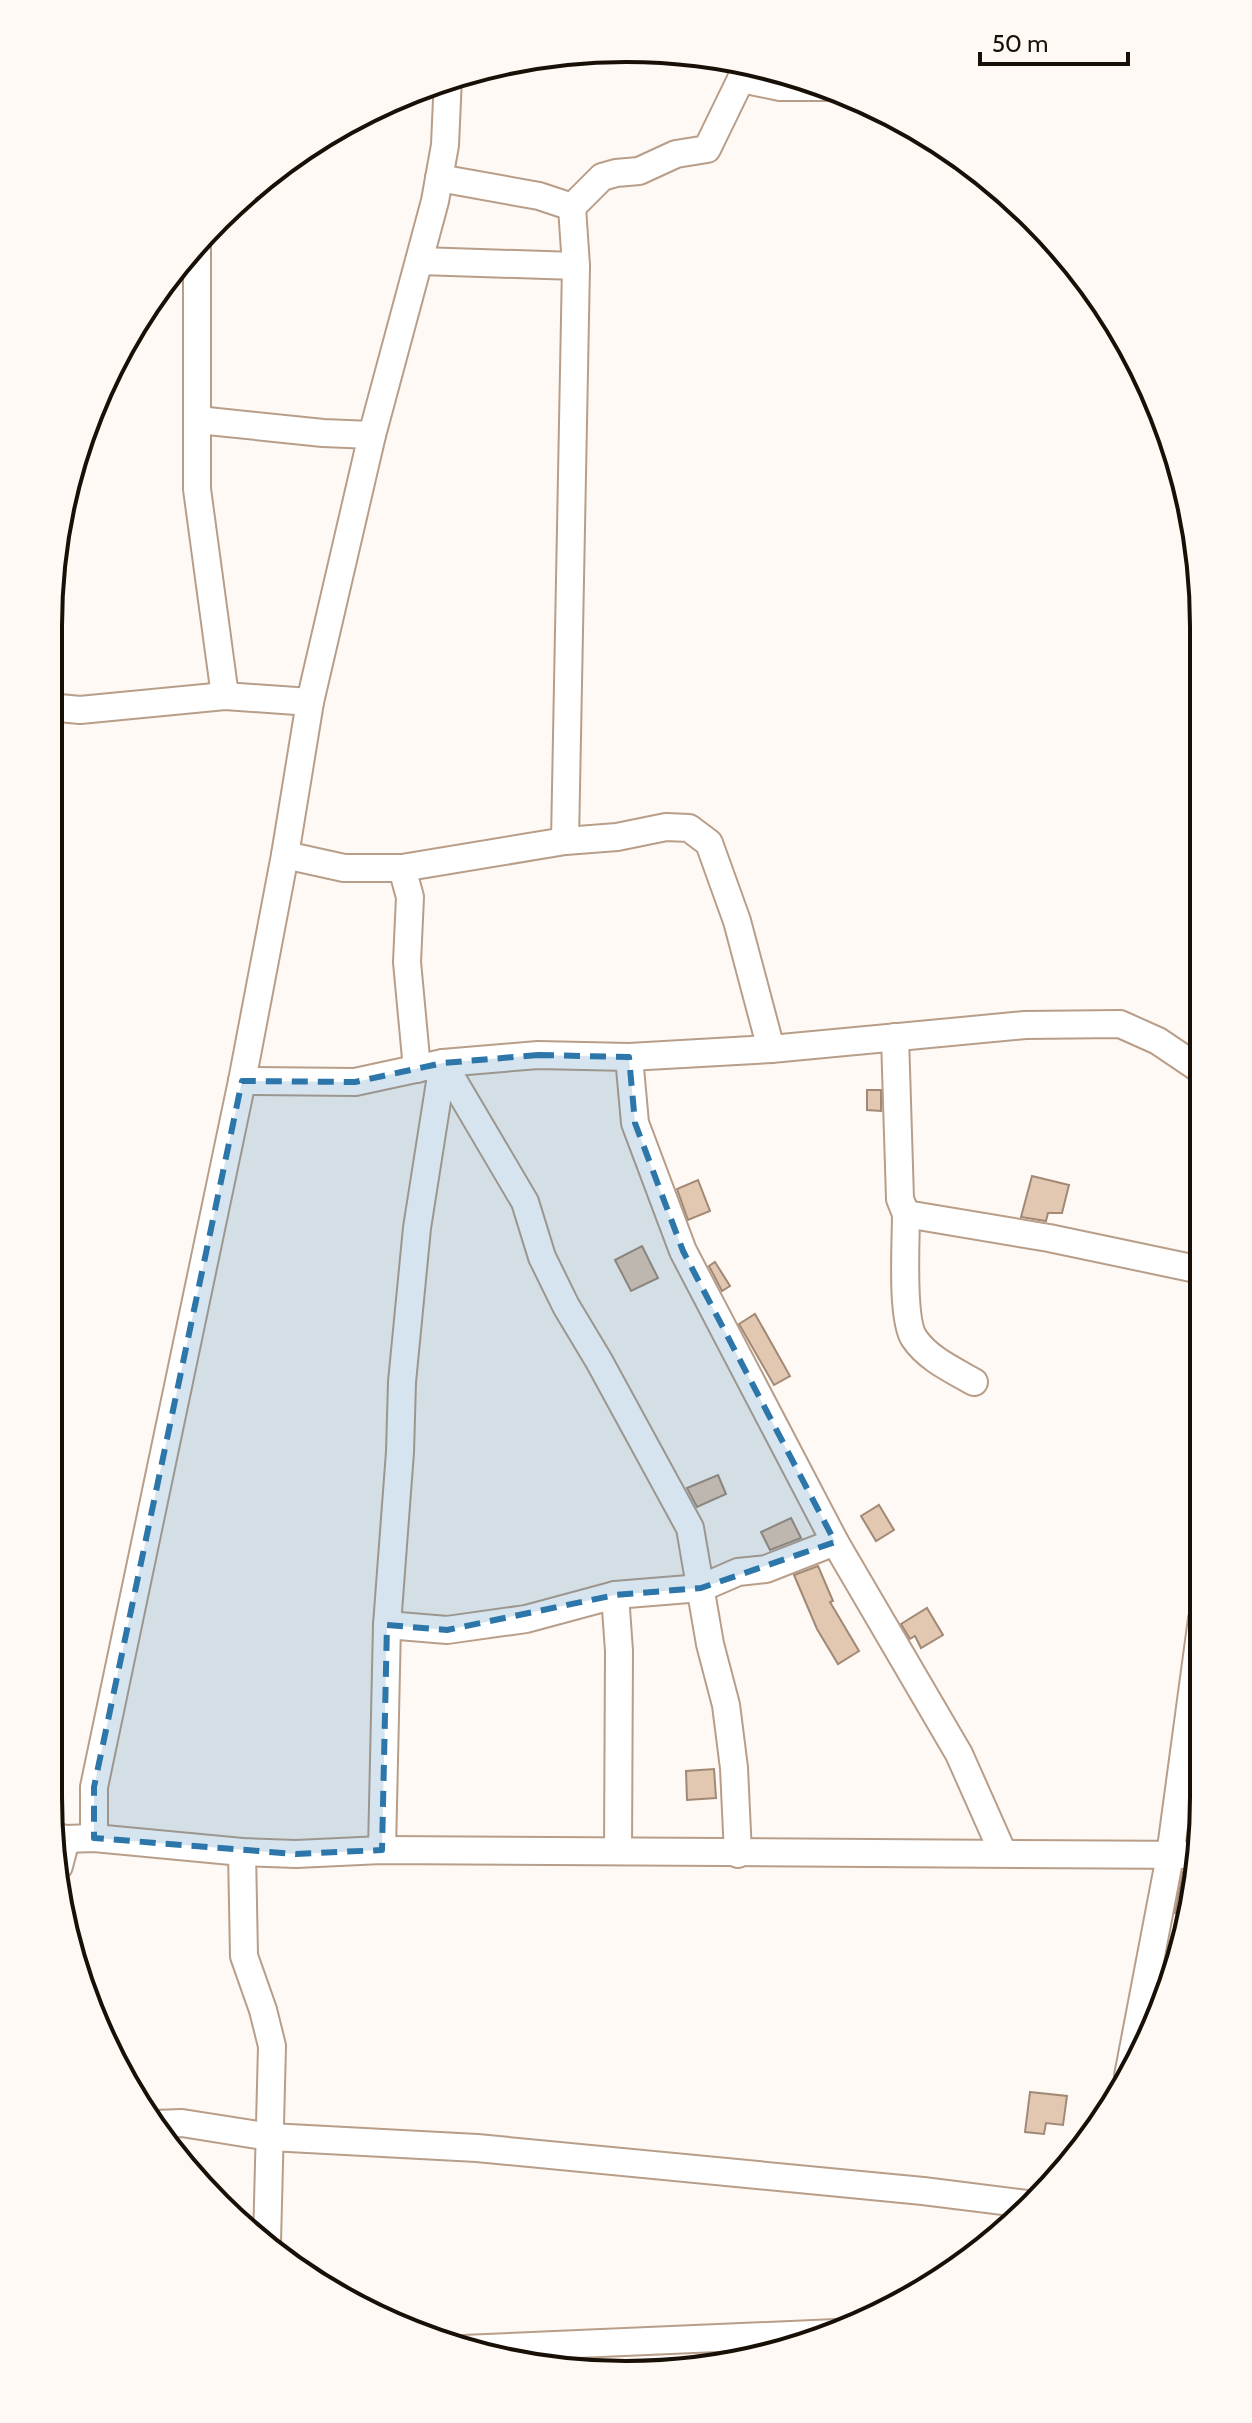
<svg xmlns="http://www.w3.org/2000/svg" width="1252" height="2423" font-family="Cabin,sans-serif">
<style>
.building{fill:#e2c7b1;stroke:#a28975;stroke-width:2}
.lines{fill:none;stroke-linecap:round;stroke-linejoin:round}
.minor-casing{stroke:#b89e89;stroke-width:30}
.minor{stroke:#fff;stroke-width:26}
.marked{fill:#2c76aa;fill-opacity:0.2;stroke:#2c76aa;stroke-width:6;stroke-dasharray:16 10;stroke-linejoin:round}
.rim{fill:none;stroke:#180f07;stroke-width:4}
</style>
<rect width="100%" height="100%" fill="#fef9f4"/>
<g class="building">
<polygon points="867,1090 881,1090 881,1111 867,1110"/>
<polygon points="1032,1176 1069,1185 1062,1213 1048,1213 1046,1221 1021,1217"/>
<polygon points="698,1180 710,1211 688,1220 677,1189"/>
<polygon points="642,1246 658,1278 631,1291 615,1260"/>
<polygon points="715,1262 730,1286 722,1291 709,1266"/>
<polygon points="755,1314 790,1376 774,1385 739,1324"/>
<polygon points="718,1475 726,1494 697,1507 687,1488"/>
<polygon points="879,1505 894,1530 876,1541 861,1516"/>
<polygon points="791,1518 801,1538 770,1550 761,1532"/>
<polygon points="818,1566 833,1601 830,1602 859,1651 838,1664 817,1629 794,1575"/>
<polygon points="927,1608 943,1635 921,1648 915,1636 910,1639 901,1624"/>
<polygon points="714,1769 716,1798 687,1800 686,1771"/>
<polygon points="1183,1872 1196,1873 1190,1914 1175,1913"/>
<polygon points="1030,2092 1067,2096 1063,2125 1046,2123 1044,2134 1025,2132"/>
</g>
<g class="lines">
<defs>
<g id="minor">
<polyline points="741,79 780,87 826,87"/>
<polyline points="439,178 539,196 572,207 576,266 565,841"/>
<polyline points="572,207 602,177 616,173 639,171 676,154 707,149 741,79 745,63"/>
<polyline points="197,243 197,489 225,696"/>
<polyline points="420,261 576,266"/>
<polyline points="198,420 323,433 372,435"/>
<polyline points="49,707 80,710 225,696 310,702"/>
<polyline points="285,855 344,868 402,868 565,841 617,837 666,827 689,828 709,843 737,921 771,1049"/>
<polyline points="402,868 410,897 407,962 417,1069"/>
<path d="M895,1037L900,1199L906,1214C906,1241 901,1318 914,1338C928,1359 953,1370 974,1382"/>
<polyline points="629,1057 635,1123 683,1251 835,1542 959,1754 1003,1853"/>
<polyline points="443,1063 525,1202 542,1257 566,1306 599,1361 690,1528 710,1644 726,1705 734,1768 738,1854"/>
<polyline points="242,1081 355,1082 443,1063 538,1055 629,1057 771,1049 1025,1025 1120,1024 1158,1041 1201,1070"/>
<polyline points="906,1214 1049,1238 1201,1270"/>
<polyline points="615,1595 619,1651 618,1851"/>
<polyline points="387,1625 447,1630 526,1619 615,1595 701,1588 738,1572 766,1569 835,1542"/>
<polyline points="54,1836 66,1839 94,1838 242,1852 296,1854 382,1850 1199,1855"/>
<polyline points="94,1838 94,1787 242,1081 285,855 310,702 372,435 435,201 445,145 448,77"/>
<polyline points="382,1850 387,1625 400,1452 402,1382 417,1228 443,1063"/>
<polyline points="242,1852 244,1956 263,2010 272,2046 267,2242"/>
<polyline points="59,1866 66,1839"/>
<polyline points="1128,2076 1170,1856 1202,1619"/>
<polyline points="154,2124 182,2123 270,2137 477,2148 923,2191 1035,2205"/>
<polyline points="463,2349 836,2333"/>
</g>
</defs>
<use href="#minor" class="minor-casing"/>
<use href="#minor" class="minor"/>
</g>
<path class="marked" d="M538,1055L629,1057L635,1123L683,1251L835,1542L701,1588L615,1595L447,1630L387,1625L382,1850L296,1854L94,1838V1787L242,1081L355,1082L443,1063Z"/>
<path d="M0 0H1252V2423H0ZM626 62H626A564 564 0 0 1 1190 626V1797A564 564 0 0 1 626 2361H626A564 564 0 0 1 62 1797V626A564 564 0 0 1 626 62Z" fill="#fef9f4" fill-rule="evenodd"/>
<path class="rim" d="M626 62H626A564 564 0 0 1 1190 626V1797A564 564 0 0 1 626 2361H626A564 564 0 0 1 62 1797V626A564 564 0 0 1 626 62Z"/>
<path d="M980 52v12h148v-12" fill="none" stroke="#180f07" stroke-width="4"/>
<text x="992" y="52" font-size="24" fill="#180f07" stroke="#fef9f4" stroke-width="6" paint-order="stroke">50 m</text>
</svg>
